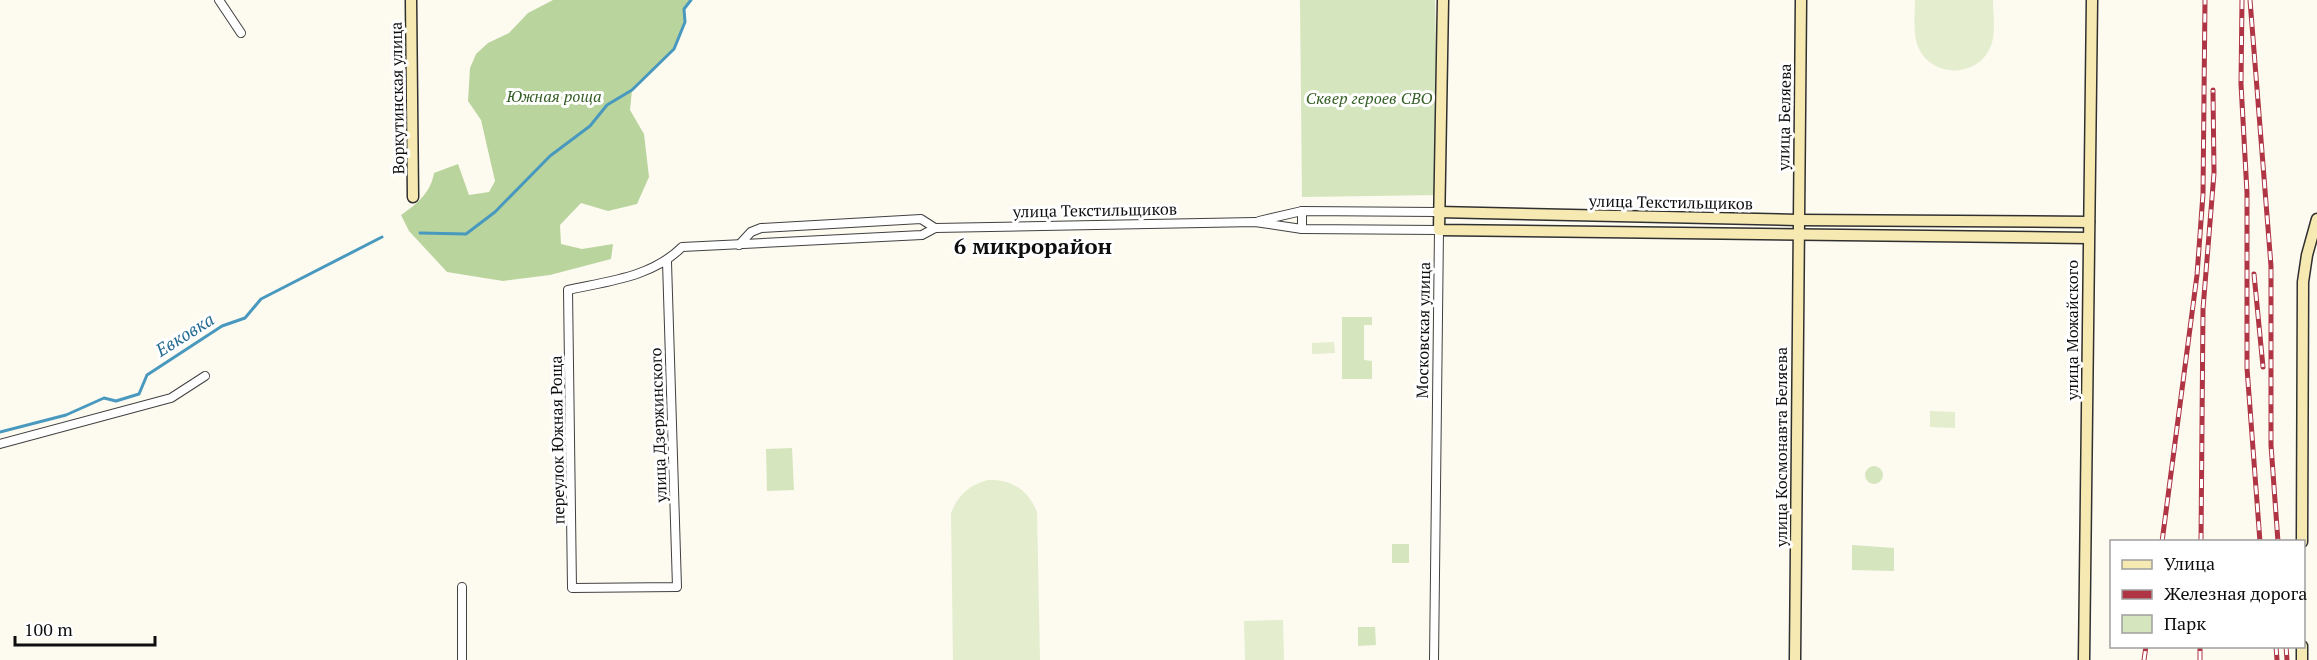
<svg xmlns="http://www.w3.org/2000/svg" width="2317" height="660" font-family="'PT Serif',serif">
<style>
.green{fill:#d5e5bd}
.forest{fill:#bad49e}
.pitch{fill:#e4edce}
.lines{fill:none;stroke-linecap:round;stroke-linejoin:round}
.stream{stroke:#4999bf;stroke-width:3}
.street-casing{stroke:#414141;stroke-width:10}
.secondary-casing{stroke:#303030;stroke-width:13}
.street{stroke:#fff;stroke-width:8}
.secondary{stroke:#f6eab2;stroke-width:10}
.rail-casing{stroke:#af3444;stroke-width:5}
.rail{stroke:#fff;stroke-width:3;stroke-dasharray:9;stroke-linecap:butt}
.labels{text-anchor:middle;stroke-width:6;stroke-linejoin:round;paint-order:stroke}
.park-label{font-size:16px;font-style:italic;fill:#355f25;stroke:#fff}
.street-label{font-size:16px;fill:#0e0e0e;stroke:#fff}
.water-label{font-size:18px;font-style:italic;fill:#246b93;stroke:#fff}
.district-label{font-size:22px;font-weight:bold;fill:#0e0e0e;stroke:#fff}
</style>
<rect width="100%" height="100%" fill="#fdfaf0"/>
<g class="green">
<polygon points="1300,0 1435,0 1439,195 1302,197"/>
<polygon points="1342,317 1372,317 1372,325 1364,325 1364,360 1372,361 1372,379 1342,379"/>
<polygon points="792,448 794,490 767,491 766,449"/>
<circle cx="1874" cy="475" r="9"/>
<rect x="1392" y="544" width="17" height="19"/>
<polygon points="1852,545 1894,548 1894,571 1852,570"/>
<polygon points="1358,627 1375,627 1376,645 1358,646"/>
</g>
<path class="forest" d="M553,0H691L684,9L685,22L674,49L632,90L630,110L644,134L649,177L637,204L608,211L581,203L560,225L561,244L582,249L613,244L611,259L550,275L503,281L447,272L409,231L401,215C417,204 431,192 434,173L458,164L469,195L489,192L495,181L481,120L468,101L470,68L476,54L488,43L509,33L528,13Z"/>
<g class="pitch">
<path d="M1915,0H1993C1993,16 1997,36 1989,50C1975,77 1935,77 1920,51C1912,36 1915,16 1915,0Z"/>
<polygon points="1334,342 1335,353 1312,354 1312,343"/>
<polygon points="1930,411 1955,412 1955,428 1930,427"/>
<path d="M988,480C1012,479 1028,490 1037,512L1040,660H953L951,513C958,495 969,485 988,480Z"/>
<polygon points="1283,620 1284,660 1245,660 1244,621"/>
</g>
<g class="lines">
<g class="stream">
<polyline points="420,233 466,234 495,212 550,156 590,126 607,105 632,90 674,49 685,22 684,9 691,0"/>
<polyline points="0,432 66,415 104,398 116,401 139,394 147,375 222,326 245,318 261,299 382,237"/>
</g>
<defs>
<g id="street">
<polyline points="219,0 241,33"/>
<polyline points="1259,221 1302,211 1438,212"/>
<polyline points="1302,229 1302,211"/>
<polyline points="739,245 751,232 761,228 921,219 935,228"/>
<path d="M667,262L677,587L572,588L568,290C609,281 652,277 682,247L922,235L935,228L1255,222L1302,229L1439,230L1434,660"/>
<polyline points="0,444 171,398 205,376"/>
<polyline points="462,587 462,660"/>
</g>
<g id="secondary">
<polyline points="411,0 413,197"/>
<polyline points="1443,0 1439,230 2088,238"/>
<polyline points="1438,212 1798,220 2089,222"/>
<polyline points="2302,542 2303,282 2307,255 2317,219"/>
<polyline points="1795,660 1801,0"/>
<polyline points="2084,660 2092,0"/>
<polyline points="2302,660 2302,646"/>
</g>
</defs>
<use href="#street" class="street-casing"/>
<use href="#secondary" class="secondary-casing"/>
<use href="#street" class="street"/>
<use href="#secondary" class="secondary"/>
<defs>
<g id="rail">
<polyline points="2242,0 2241,84 2247,193 2247,368 2260,542"/>
<polyline points="2250,0 2271,266 2271,445 2278,542"/>
<polyline points="2254,274 2263,367"/>
<polyline points="2162,542 2197,275 2203,194 2205,0"/>
<polyline points="2201,542 2203,309 2214,173 2213,90"/>
<polyline points="2276,646 2277,660"/>
<polyline points="2286,646 2287,660"/>
<polyline points="2144,660 2146,646"/>
<polyline points="2200,660 2200,646"/>
</g>
</defs>
<use href="#rail" class="rail-casing"/>
<use href="#rail" class="rail"/>
</g>
<g class="labels">
<g class="park-label">
<text x="554" y="102">Южная роща</text>
<text x="1369" y="104">Сквер героев СВО</text>
</g>
<g class="street-label">
<text transform="translate(397 98) rotate(-91)" y="6">Воркутинская улица</text>
<text transform="translate(1784 117) rotate(-89)" y="6">улица Беляева</text>
<text transform="translate(1671 202) rotate(1)" y="6">улица Текстильщиков</text>
<text transform="translate(1095 210) rotate(-1)" y="6">улица Текстильщиков</text>
<text transform="translate(1423 330) rotate(-89)" y="6">Московская улица</text>
<text transform="translate(2072 330) rotate(-90)" y="6">улица Можайского</text>
<text transform="translate(658 425) rotate(-92)" y="6">улица Дзержинского</text>
<text transform="translate(557 440) rotate(-91)" y="6">переулок Южная Роща</text>
<text transform="translate(1781 447) rotate(-90)" y="6">улица Космонавта Беляева</text>
</g>
<g class="water-label">
<text transform="translate(185 335) rotate(-32)" y="6">Евковка</text>
</g>
<g class="district-label">
<text x="1033" y="254">6 микрорайон</text>
</g>
</g>
<rect x="2110" y="540" width="195" height="108" fill="#ffffff" stroke="#9f9f9f" stroke-width="1.5"/>
<rect x="2122" y="560" width="30" height="9" fill="#f6eab2" stroke="#9f9f9f" stroke-width="1.5"/>
<text x="2164" y="570" font-size="18" fill="#0e0e0e">Улица</text>
<rect x="2122" y="590" width="30" height="9" fill="#af3444" stroke="#9f9f9f" stroke-width="1.5"/>
<text x="2164" y="600" font-size="18" fill="#0e0e0e">Железная дорога</text>
<rect x="2122" y="615" width="30" height="18" fill="#d5e5bd" stroke="#9f9f9f" stroke-width="1.5"/>
<text x="2164" y="630" font-size="18" fill="#0e0e0e">Парк</text>
<path d="M15 636v9h140v-9" fill="none" stroke="#0e0e0e" stroke-width="3"/>
<text x="24" y="636" font-size="18" fill="#0e0e0e" stroke="#ffffff" stroke-width="4.5" paint-order="stroke">100 m</text>
</svg>
